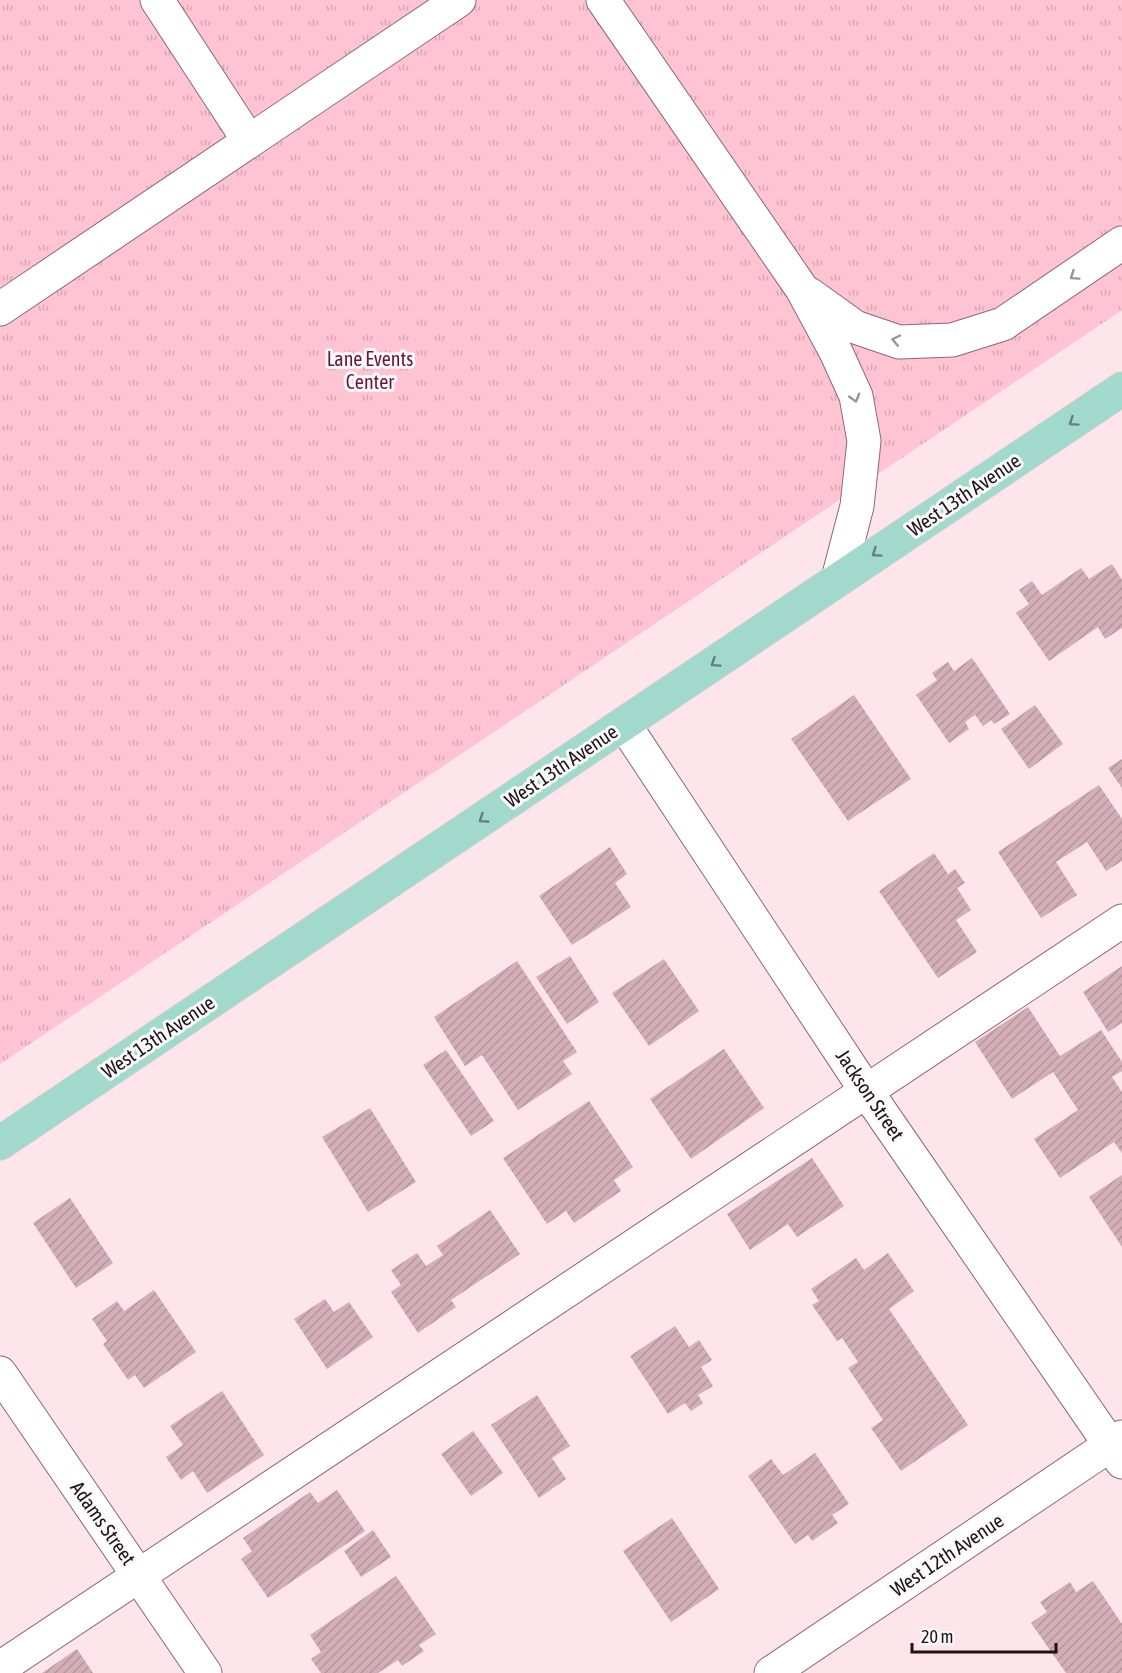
<svg xmlns="http://www.w3.org/2000/svg" width="1122" height="1673" font-family="'Asap Condensed',sans-serif">
<style>
.grass{fill:url(#grass-tufts)}
.building{fill:url(#building-hatch)}
.lines{fill:none;stroke-linecap:round;stroke-linejoin:round}
.minor-casing{stroke:#8b6971;stroke-width:35}
.major-casing{stroke:#d2d0d0;stroke-width:35}
.minor{stroke:#fff;stroke-width:33}
.major{stroke:#a1d9cd;stroke-width:33}
.oneway{stroke:#9a9496}
.oneway2{stroke:#667f7a}
.labels{text-anchor:middle;stroke-width:6;stroke-linejoin:round;paint-order:stroke}
.park-label{font-size:20px;fill:#6f1439;stroke:#fafafa}
.street-label{font-size:20px;fill:#1f1215;stroke:#fafafa}
</style>
<defs>
<pattern id="grass-tufts" width="24" height="20" patternUnits="userSpaceOnUse" patternTransform="scale(1.5)"><rect width="24" height="20" fill="#fec4d3"/><path d="M3 7l-1-3M5 7V3M7 7l1-3M15 17l-1-3M17 17v-4M19 17l1-3" fill="none" stroke="#d9a7b4"/></pattern>
<pattern id="building-hatch" width="6" height="6" patternUnits="userSpaceOnUse" patternTransform="scale(1.5)"><rect width="6" height="6" fill="#d3aeb7"/><path d="M-1 1l2-2M0 6l6-6M5 7l2-2" fill="none" stroke="#b5959c"/></pattern>
</defs>
<rect width="100%" height="100%" fill="#fde5eb"/>
<polygon class="grass" points="0,0 1122,0 1122,310 0,1064"/>
<g class="building">
<polygon points="1112,564 1122,580 1122,628 1105,639 1098,627 1049,661 1016,613 1029,604 1019,590 1032,581 1042,595 1081,568 1089,579"/>
<polygon points="972,658 1010,714 994,724 991,720 983,726 975,715 965,722 969,729 949,743 916,695 937,680 932,673 948,662 954,671"/>
<polygon points="854,695 911,779 848,821 791,739"/>
<polygon points="1035,705 1063,744 1029,769 1001,729"/>
<polygon points="1122,759 1122,788 1108,768"/>
<polygon points="1099,785 1122,819 1122,861 1106,871 1087,842 1056,862 1077,895 1041,918 998,852"/>
<polygon points="610,847 627,874 615,883 631,907 572,945 539,896"/>
<polygon points="934,853 948,874 955,869 965,883 957,888 971,910 956,920 977,952 938,978 879,891"/>
<polygon points="570,956 599,1002 567,1024 536,977"/>
<polygon points="664,959 699,1011 649,1046 612,993"/>
<polygon points="517,961 577,1052 563,1061 572,1074 518,1110 482,1055 465,1066 434,1017"/>
<polygon points="1122,966 1122,1023 1108,1032 1083,992"/>
<polygon points="1028,1007 1060,1056 1101,1030 1122,1062 1122,1071 1112,1077 1122,1092 1122,1153 1114,1142 1060,1178 1034,1139 1078,1110 1053,1072 1012,1099 975,1042"/>
<polygon points="724,1049 764,1108 691,1159 650,1099"/>
<polygon points="446,1050 494,1121 471,1136 423,1065"/>
<polygon points="589,1101 633,1167 614,1180 621,1191 574,1223 566,1211 547,1224 503,1158"/>
<polygon points="370,1108 416,1182 368,1212 322,1137"/>
<polygon points="812,1158 844,1206 797,1237 788,1224 750,1250 727,1214"/>
<polygon points="1122,1175 1122,1247 1089,1197"/>
<polygon points="70,1198 113,1263 76,1288 33,1223"/>
<polygon points="490,1210 520,1254 451,1300 456,1307 418,1333 391,1292 401,1285 391,1270 417,1253 426,1266 443,1255 437,1246"/>
<polygon points="888,1253 914,1291 889,1309 968,1425 901,1471 871,1428 883,1420 848,1368 858,1362 842,1338 837,1341 812,1305 819,1301 811,1289 856,1258 864,1270"/>
<polygon points="154,1290 196,1352 144,1388 135,1375 128,1380 103,1344 107,1341 92,1319 117,1301 124,1311"/>
<polygon points="325,1299 334,1312 349,1302 373,1337 327,1369 294,1319"/>
<polygon points="675,1326 689,1347 699,1340 712,1360 701,1367 713,1386 698,1395 703,1403 691,1411 685,1403 668,1414 630,1356"/>
<polygon points="222,1391 264,1455 207,1493 193,1471 181,1480 166,1457 183,1445 170,1426"/>
<polygon points="537,1395 570,1446 552,1458 566,1479 539,1498 491,1425"/>
<polygon points="473,1431 503,1473 471,1496 441,1454"/>
<polygon points="815,1453 849,1504 832,1515 838,1523 812,1541 808,1535 795,1544 748,1476 771,1459 783,1475"/>
<polygon points="337,1490 365,1531 268,1598 241,1559 252,1551 243,1538 310,1492 318,1503"/>
<polygon points="672,1518 719,1589 671,1622 623,1551"/>
<polygon points="373,1530 391,1557 361,1577 344,1551"/>
<polygon points="396,1576 436,1634 419,1645 424,1651 402,1666 398,1660 378,1673 321,1673 311,1659 321,1652 310,1635"/>
<polygon points="1093,1581 1122,1624 1122,1673 1066,1673 1031,1623 1047,1612 1040,1602 1070,1582 1076,1592"/>
<polygon points="77,1649 93,1673 42,1673"/>
</g>
<g class="lines">
<defs>
<g id="minor">
<polyline points="157,0 249,141"/>
<polyline points="603,0 802,289 836,352 856,396 864,441 857,506 838,579"/>
<polyline points="809,294 855,327 899,342 952,340 1003,324 1122,243"/>
<polyline points="0,309 459,0"/>
<polyline points="624,724 867,1092 1122,1462"/>
<polyline points="0,1373 205,1673"/>
<polyline points="0,1668 1122,921"/>
<polyline points="771,1673 1122,1437"/>
</g>
<polyline id="major" points="0,1143 1122,389"/>
</defs>
<use href="#minor" class="minor-casing"/>
<use href="#major" class="major-casing"/>
<use href="#minor" class="minor"/>
<use href="#major" class="major"/>
</g>
<defs><path id="oneway-chevron" d="M-2-3.5L2.5 0L-2 3.5" fill="none" stroke-width="1.6" stroke-linecap="round" stroke-linejoin="round" transform="scale(1.5)"/></defs>
<g class="oneway">
<use href="#oneway-chevron" transform="translate(1074 276) rotate(146)"/>
<use href="#oneway-chevron" transform="translate(896 340) rotate(-168)"/>
<use href="#oneway-chevron" transform="translate(855 398) rotate(74)"/>
</g>
<g class="oneway2">
<use href="#oneway-chevron" transform="translate(1073 422) rotate(146)"/>
<use href="#oneway-chevron" transform="translate(876 553) rotate(146)"/>
<use href="#oneway-chevron" transform="translate(715 663) rotate(146)"/>
<use href="#oneway-chevron" transform="translate(483 819) rotate(146)"/>
</g>
<g class="labels">
<g class="park-label">
<text x="370" y="366">Lane Events<tspan x="370" dy="23">Center</tspan></text>
</g>
<g class="street-label">
<text transform="translate(964 495) rotate(-34)" y="7">West 13th Avenue</text>
<text transform="translate(561 766) rotate(-34)" y="7">West 13th Avenue</text>
<text transform="translate(158 1037) rotate(-34)" y="7">West 13th Avenue</text>
<text transform="translate(870 1095) rotate(56)" y="7">Jackson Street</text>
<text transform="translate(103 1523) rotate(55)" y="7">Adams Street</text>
<text transform="translate(947 1555) rotate(-34)" y="7">West 12th Avenue</text>
</g>
</g>
<path d="M912 1643v9h144v-9" fill="none" stroke="#1f1215" stroke-width="3"/>
<text x="921" y="1643" font-size="18" fill="#1f1215" stroke="#fafafa" stroke-width="4.5" paint-order="stroke">20 m</text>
</svg>
